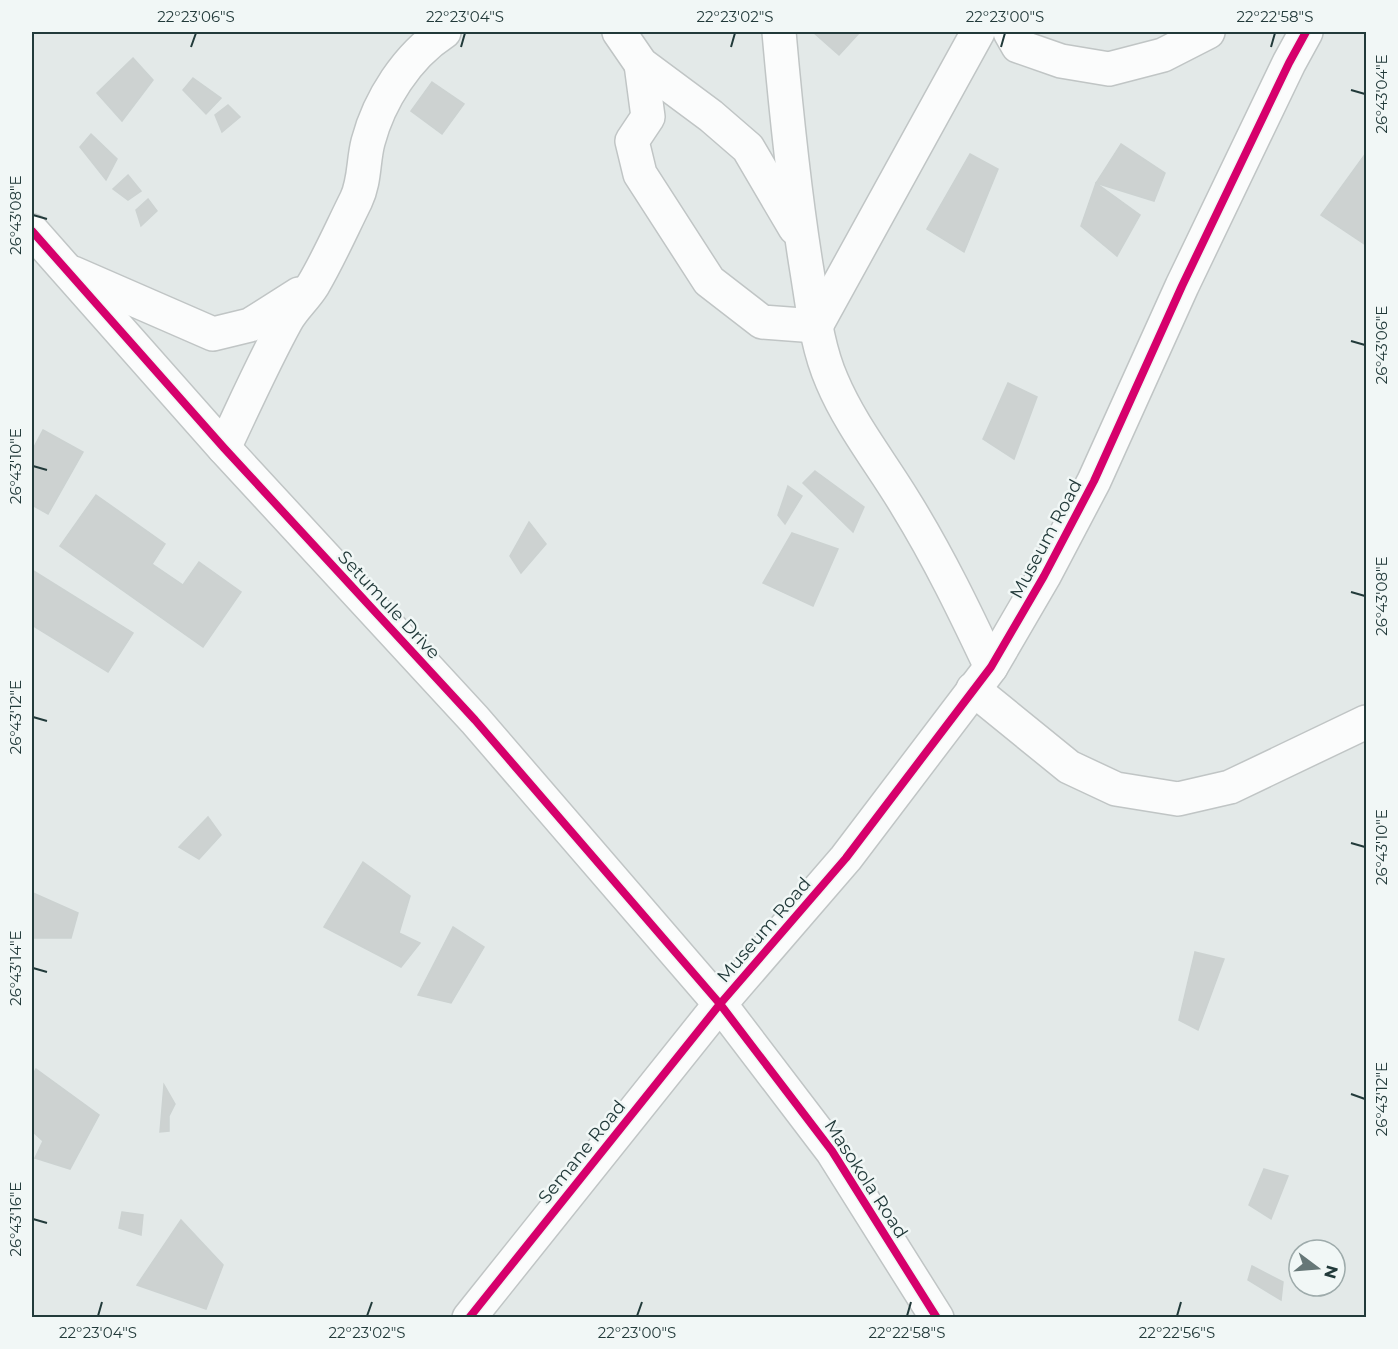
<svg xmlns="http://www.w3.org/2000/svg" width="1398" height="1349" font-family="Montserrat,sans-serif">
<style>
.building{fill:#cdd2d1;stroke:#ccd2d1;stroke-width:1.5}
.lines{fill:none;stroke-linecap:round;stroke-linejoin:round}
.minor-casing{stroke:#c0c5c5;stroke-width:36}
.minor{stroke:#fbfcfc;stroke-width:33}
.cycleway-casing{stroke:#f1f7f6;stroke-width:11}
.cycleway{stroke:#d6006c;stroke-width:8}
.ticks{fill:none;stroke:#223a3a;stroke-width:2}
.labels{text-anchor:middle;stroke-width:5;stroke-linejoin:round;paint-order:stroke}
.street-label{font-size:18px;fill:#223a3a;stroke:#f1f7f6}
.neatline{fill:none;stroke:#223a3a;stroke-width:2}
.ticks-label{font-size:15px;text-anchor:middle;fill:#223a3a}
</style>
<rect width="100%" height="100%" fill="#e3e9e8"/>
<g class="building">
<polygon points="813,32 860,32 839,55"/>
<polygon points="133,58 153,80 122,121 97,93"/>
<polygon points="193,78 221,98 206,114 183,90"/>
<polygon points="432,82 464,104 442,134 411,111"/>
<polygon points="228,105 240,117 222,132 215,115"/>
<polygon points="91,134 117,159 106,180 80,147"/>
<polygon points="1121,144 1165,173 1154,201 1096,183"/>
<polygon points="1366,153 1366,245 1321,215"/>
<polygon points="970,154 998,169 964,252 927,229"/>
<polygon points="128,175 141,191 128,200 113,189"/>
<polygon points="1096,183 1140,215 1117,256 1081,226"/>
<polygon points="148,199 157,211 141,226 136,210"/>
<polygon points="1008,383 1037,397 1014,459 983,439"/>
<polygon points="43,430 83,452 48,514 32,505 32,451"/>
<polygon points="815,471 864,507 853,532 803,483"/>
<polygon points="788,486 802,496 785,524 778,515"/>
<polygon points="96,495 165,544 152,564 183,585 199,562 241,592 203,647 60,546"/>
<polygon points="529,522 546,544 521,573 510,556"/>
<polygon points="792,533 838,549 813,606 763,583"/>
<polygon points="32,570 133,633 108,672 32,625"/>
<polygon points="208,817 221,835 199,859 179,847"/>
<polygon points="363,862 410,896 399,933 420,943 401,967 324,927"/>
<polygon points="33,893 78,913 71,938 32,938"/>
<polygon points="453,927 484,947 451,1003 418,995"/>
<polygon points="1195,952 1224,959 1198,1030 1179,1020"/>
<polygon points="36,1069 99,1115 70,1169 35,1158 43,1141 32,1131 32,1076"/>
<polygon points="164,1085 175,1104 169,1116 169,1131 160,1132"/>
<polygon points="1264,1169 1288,1176 1271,1219 1249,1205"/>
<polygon points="122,1212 143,1215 141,1235 119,1228"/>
<polygon points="181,1220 223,1265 206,1309 137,1285"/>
<polygon points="1252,1266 1283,1282 1281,1300 1248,1280"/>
</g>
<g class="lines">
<defs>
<g id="minor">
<polyline points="619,32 641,64 711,116 748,148 795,228"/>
<path d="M779,32C786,111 794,192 807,271C813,308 817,347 832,381C851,426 882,464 907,506C939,558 965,612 991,667"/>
<polyline points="1010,32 1018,46 1061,61 1109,69 1163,55 1208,32"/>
<polyline points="641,64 648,117 632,141 640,174 709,281 762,322 816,326 978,32"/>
<polyline points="32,231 224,448 475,720 720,1004 832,1151 937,1318"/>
<polyline points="73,273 213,334 250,325 299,294"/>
<path d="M224,448C244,406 263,363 286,321C293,308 305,298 313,285C329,258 342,228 356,200C365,181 363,161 368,142C379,100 407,56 444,32"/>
<polyline points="973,689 1069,767 1116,789 1178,799 1230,787 1366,722"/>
<polyline points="469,1318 720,1004 846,858 991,667 1044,576 1094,481 1182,286 1289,63 1306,32"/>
</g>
</defs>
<use href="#minor" class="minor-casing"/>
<use href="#minor" class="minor"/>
<defs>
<g id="cycleway">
<polyline points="32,231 224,448 475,720 720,1004 832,1151 937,1318"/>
<polyline points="469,1318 720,1004 846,858 991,667 1044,576 1094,481 1182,286 1289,63 1306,32"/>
</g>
</defs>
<use href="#cycleway" class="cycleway-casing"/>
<use href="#cycleway" class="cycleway"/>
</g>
<path class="ticks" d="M191,47L196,33M461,47L465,33M731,47L735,33M1001,47L1005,33M1271,47L1275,33M1351,90L1365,94M33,215L47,219M1351,341L1365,345M33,466L47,470M1351,592L1365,596M33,717L47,721M1351,843L1365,847M33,968L47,972M1351,1094L1365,1099M33,1219L47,1223M98,1316L102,1302M367,1316L372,1302M637,1316L642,1302M907,1316L911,1302M1177,1316L1181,1302"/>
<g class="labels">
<g class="street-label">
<text transform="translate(1046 539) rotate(-62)" y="6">Museum Road</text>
<text transform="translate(389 605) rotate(47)" y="6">Setumule Drive</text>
<text transform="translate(764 930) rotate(-49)" y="6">Museum Road</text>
<text transform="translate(582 1152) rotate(-51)" y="6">Semane Road</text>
<text transform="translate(866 1179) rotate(57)" y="6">Masokola Road</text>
</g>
</g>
<rect width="1398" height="1349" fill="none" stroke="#f1f7f6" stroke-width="66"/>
<g transform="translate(1317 1268) rotate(106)"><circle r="28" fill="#f1f7f6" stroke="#9eabab" stroke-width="1.5"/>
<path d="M0-4.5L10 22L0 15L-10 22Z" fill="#667777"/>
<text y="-9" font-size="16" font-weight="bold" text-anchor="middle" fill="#223a3a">N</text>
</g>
<rect x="33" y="33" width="1332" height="1283" class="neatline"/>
<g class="ticks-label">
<text x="196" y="22">22°23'06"S</text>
<text x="465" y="22">22°23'04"S</text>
<text x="735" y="22">22°23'02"S</text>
<text x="1005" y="22">22°23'00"S</text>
<text x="1275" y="22">22°22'58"S</text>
<text transform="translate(1382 94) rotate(-90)" y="5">26°43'04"E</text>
<text transform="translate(16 215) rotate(-90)" y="5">26°43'08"E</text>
<text transform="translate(1382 345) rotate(-90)" y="5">26°43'06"E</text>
<text transform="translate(16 466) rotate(-90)" y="5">26°43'10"E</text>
<text transform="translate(1382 596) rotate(-90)" y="5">26°43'08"E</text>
<text transform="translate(16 717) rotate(-90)" y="5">26°43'12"E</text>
<text transform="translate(1382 847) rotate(-90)" y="5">26°43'10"E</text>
<text transform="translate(16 968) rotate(-90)" y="5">26°43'14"E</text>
<text transform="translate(1382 1099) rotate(-90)" y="5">26°43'12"E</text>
<text transform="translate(16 1219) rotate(-90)" y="5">26°43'16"E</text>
<text x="98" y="1338">22°23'04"S</text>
<text x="367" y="1338">22°23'02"S</text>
<text x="637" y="1338">22°23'00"S</text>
<text x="907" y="1338">22°22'58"S</text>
<text x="1177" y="1338">22°22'56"S</text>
</g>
</svg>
